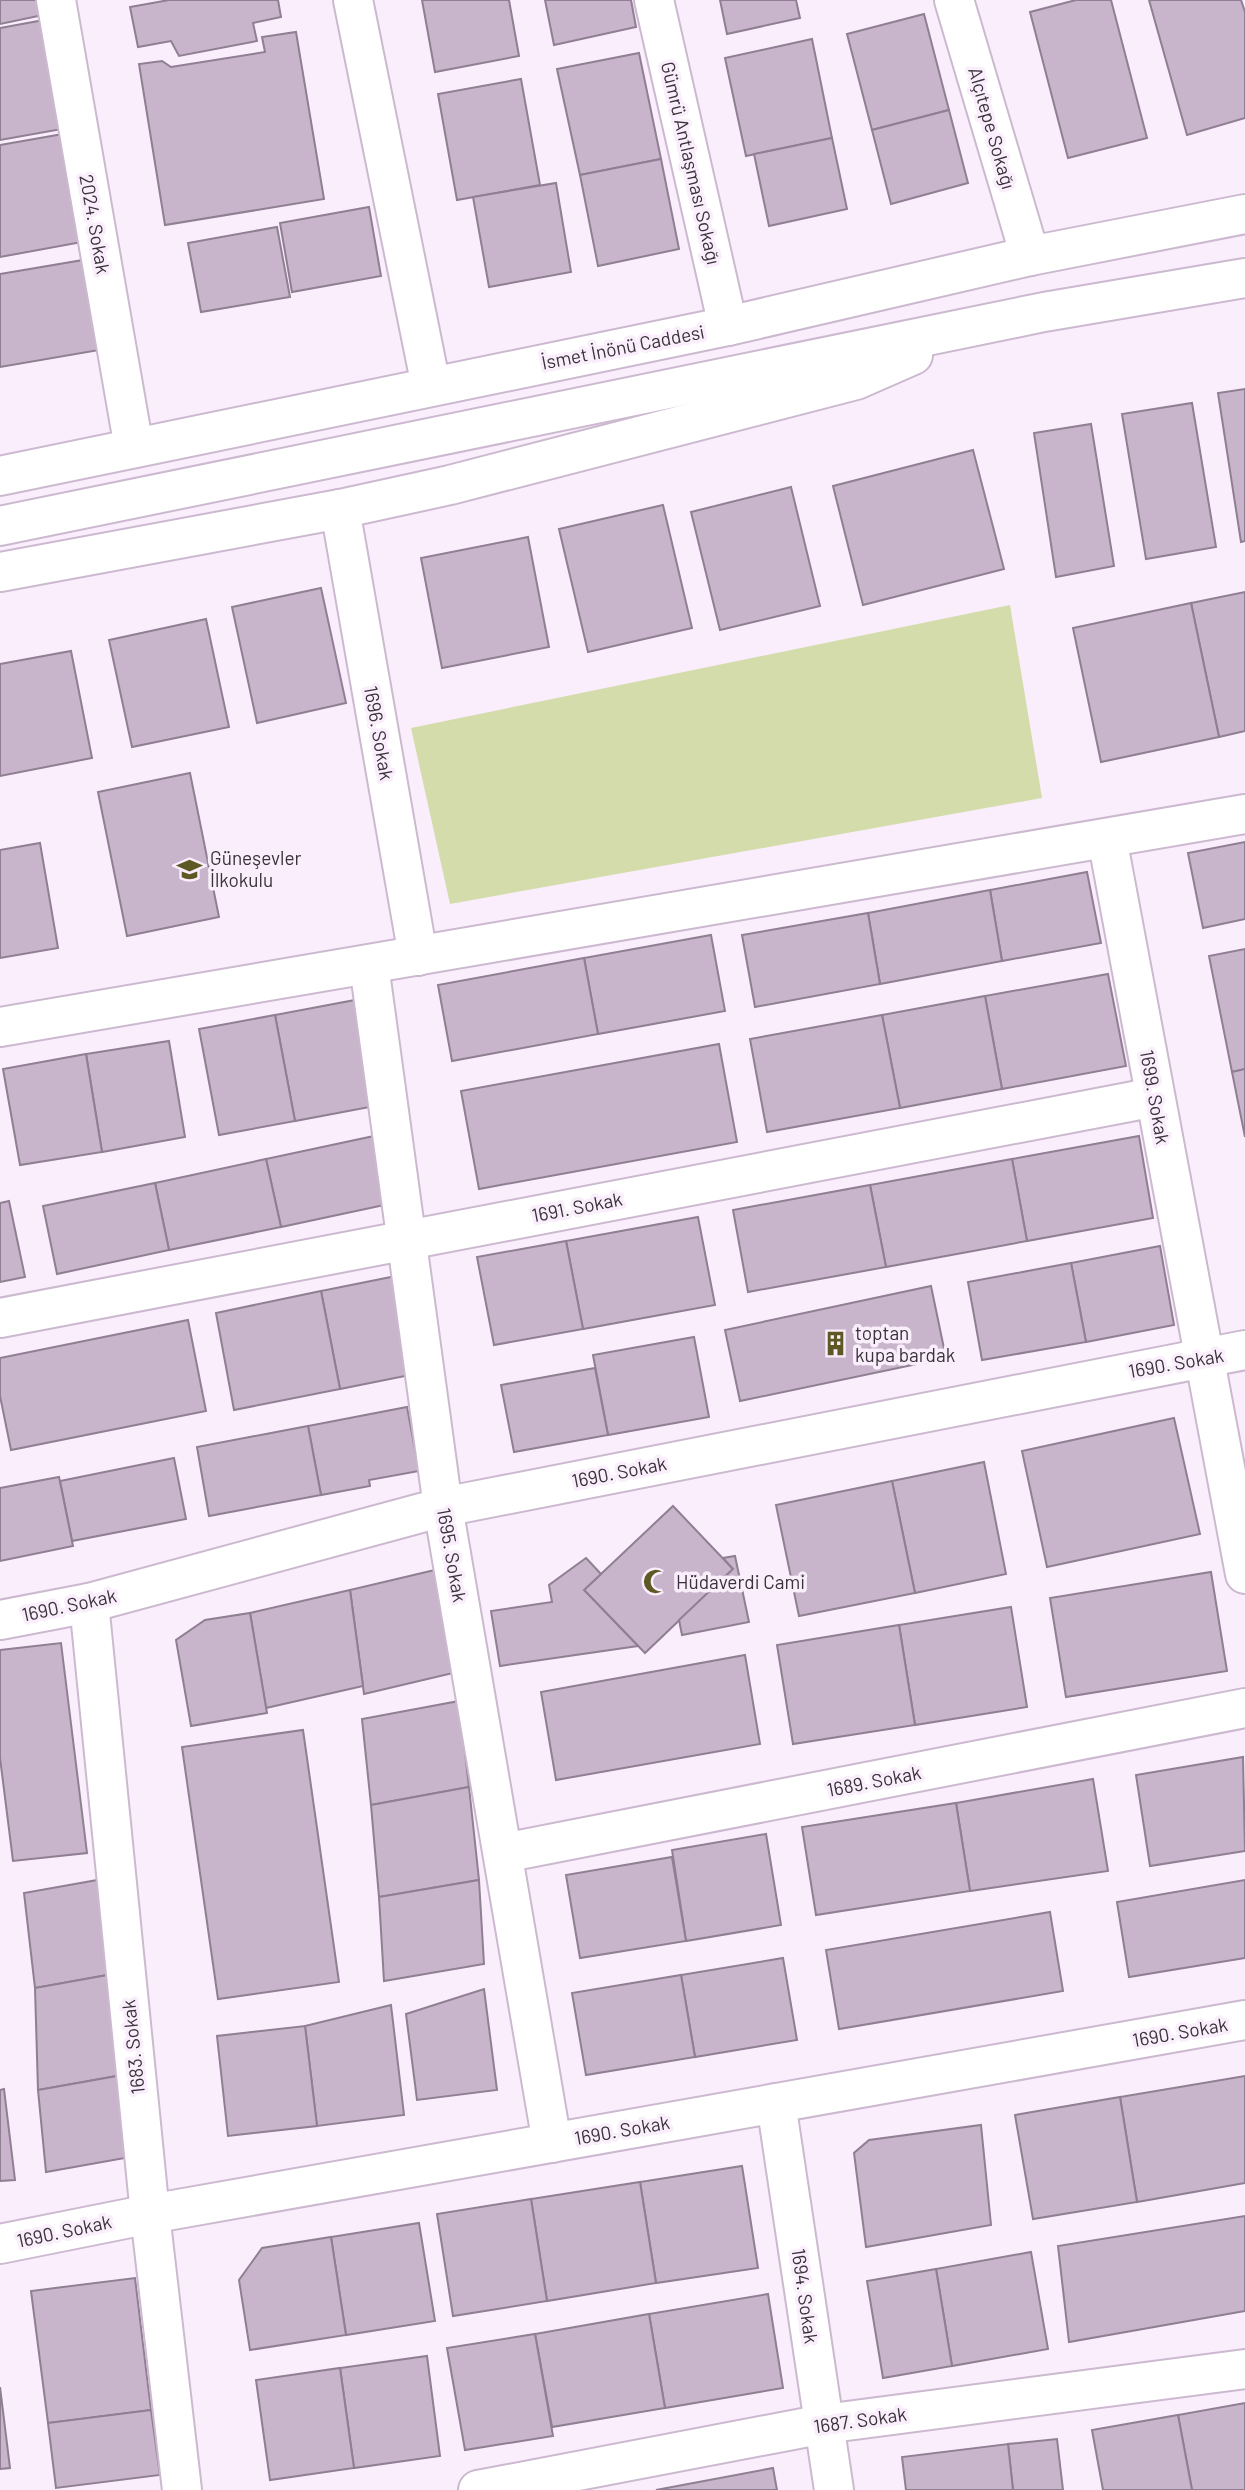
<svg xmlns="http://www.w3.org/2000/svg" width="1245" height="2490" font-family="Barlow,sans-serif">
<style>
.green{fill:#d4dcab}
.building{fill:#c8b5cb;stroke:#907e93;stroke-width:2}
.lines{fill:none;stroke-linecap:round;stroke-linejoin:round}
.street-casing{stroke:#ccb9d0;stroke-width:42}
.secondary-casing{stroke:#ccb9d0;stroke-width:42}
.street{stroke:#fff;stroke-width:38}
.secondary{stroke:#fff;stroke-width:38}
.labels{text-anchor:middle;stroke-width:7;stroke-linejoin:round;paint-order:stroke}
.street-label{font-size:19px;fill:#39323a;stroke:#faeefc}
.poi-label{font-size:19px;fill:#39323a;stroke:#faeefc;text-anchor:start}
</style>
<rect width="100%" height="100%" fill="#faeefc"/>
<polygon class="green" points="1010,605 1042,798 450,904 411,728"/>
<g class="building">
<polygon points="0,0 40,0 43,15 0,24"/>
<polygon points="169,0 278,0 281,17 253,23 257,41 179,56 171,41 138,47 130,7"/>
<polygon points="422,0 509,0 519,56 435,72"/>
<polygon points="545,0 631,0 636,27 554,45"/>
<polygon points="720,0 796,0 800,18 727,34"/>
<polygon points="1076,0 1111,0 1147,138 1068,158 1030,12"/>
<polygon points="1149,0 1241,0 1245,12 1245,118 1187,135"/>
<polygon points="924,14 949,110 872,130 847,34"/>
<polygon points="44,20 62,129 0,140 0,28"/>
<polygon points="296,32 324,199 165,225 139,64 162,61 171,67 265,52 262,37"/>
<polygon points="812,39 832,138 746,156 725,58"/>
<polygon points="639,53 661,159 580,175 557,69"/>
<polygon points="521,79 540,185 457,200 438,94"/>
<polygon points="949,110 968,183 891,204 872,130"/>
<polygon points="63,134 82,242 0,257 0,145"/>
<polygon points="832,138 847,209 769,226 754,154"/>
<polygon points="661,159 679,249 598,266 580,175"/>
<polygon points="556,183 571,272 489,287 473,197"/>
<polygon points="369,207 381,276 292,292 280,223"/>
<polygon points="277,227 290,297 201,312 188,243"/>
<polygon points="89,259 105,349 0,367 0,274"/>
<polygon points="1245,389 1245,541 1241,542 1218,393"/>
<polygon points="1192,403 1216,547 1146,559 1122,414"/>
<polygon points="1091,424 1114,566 1056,577 1034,433"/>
<polygon points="973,450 1004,569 863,605 833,486"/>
<polygon points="791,487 820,606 720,630 691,512"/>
<polygon points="663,505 692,628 588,652 559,529"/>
<polygon points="528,537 549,647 442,668 421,558"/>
<polygon points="321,588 346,703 257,723 232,607"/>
<polygon points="1245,592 1245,731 1219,737 1191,603"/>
<polygon points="1191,603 1219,737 1101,762 1073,628"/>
<polygon points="206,619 229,727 132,747 109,640"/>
<polygon points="71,651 92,758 0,776 0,664"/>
<polygon points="190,773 219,917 127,936 98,792"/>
<polygon points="1245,842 1245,919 1203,928 1188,853"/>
<polygon points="40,843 58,948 0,958 0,850"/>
<polygon points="1087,872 1101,943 1002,961 990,890"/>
<polygon points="990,890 1002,961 880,984 868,913"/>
<polygon points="868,913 880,984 755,1007 742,935"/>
<polygon points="711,935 725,1011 598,1034 584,958"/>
<polygon points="1245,949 1245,1069 1232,1072 1209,956"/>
<polygon points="584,958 598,1034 452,1061 438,985"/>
<polygon points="1108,974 1126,1066 1002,1089 985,996"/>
<polygon points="985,996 1002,1089 900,1108 882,1015"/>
<polygon points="355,1000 375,1106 295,1121 275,1015"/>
<polygon points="275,1015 295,1121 219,1135 199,1029"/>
<polygon points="882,1015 900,1108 767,1132 750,1039"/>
<polygon points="169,1041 185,1137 102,1152 86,1054"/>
<polygon points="719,1044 737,1142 479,1189 461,1091"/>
<polygon points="86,1054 102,1152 20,1165 3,1069"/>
<polygon points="1245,1069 1245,1137 1232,1072"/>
<polygon points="374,1136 389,1204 281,1227 266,1159"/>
<polygon points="1139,1136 1153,1218 1027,1241 1012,1159"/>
<polygon points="266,1159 281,1227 169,1250 155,1183"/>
<polygon points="1012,1159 1027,1241 886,1267 870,1185"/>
<polygon points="155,1183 169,1250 57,1274 43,1206"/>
<polygon points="870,1185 886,1267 748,1292 733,1210"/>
<polygon points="9,1201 25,1277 0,1282 0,1203"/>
<polygon points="698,1217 715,1305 583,1329 566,1241"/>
<polygon points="566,1241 583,1329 494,1345 477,1257"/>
<polygon points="1160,1246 1174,1325 1086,1342 1071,1263"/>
<polygon points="1071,1263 1086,1342 982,1360 968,1282"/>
<polygon points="396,1276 415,1374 340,1389 321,1291"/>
<polygon points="931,1286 946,1358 740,1401 725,1330"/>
<polygon points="321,1291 340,1389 234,1410 216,1313"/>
<polygon points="188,1320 206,1411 11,1450 0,1396 0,1358"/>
<polygon points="694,1337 709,1417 608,1435 593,1355"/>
<polygon points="595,1368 608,1435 514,1452 501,1385"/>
<polygon points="407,1407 419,1471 369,1480 370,1486 321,1495 308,1426"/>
<polygon points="1174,1418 1200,1534 1047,1567 1022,1451"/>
<polygon points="308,1426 321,1495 209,1516 197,1447"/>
<polygon points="174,1458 186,1519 72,1541 60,1481"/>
<polygon points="984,1462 1006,1574 915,1593 892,1481"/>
<polygon points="59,1477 73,1546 0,1561 0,1488"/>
<polygon points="892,1481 915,1593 799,1616 776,1505"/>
<polygon points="673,1506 733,1569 645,1653 584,1590"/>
<polygon points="735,1556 749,1622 682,1635 679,1620 733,1569 723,1558"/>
<polygon points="586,1558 601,1574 584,1590 638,1646 500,1666 491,1611 552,1602 549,1585"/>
<polygon points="439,1569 453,1673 364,1694 350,1590"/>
<polygon points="1211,1572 1227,1671 1066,1697 1050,1598"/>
<polygon points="350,1590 363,1686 266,1708 250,1613"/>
<polygon points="1011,1607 1027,1707 915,1725 899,1625"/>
<polygon points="250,1613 267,1713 191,1726 176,1640 205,1620"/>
<polygon points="899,1625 915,1725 793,1744 777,1645"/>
<polygon points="61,1643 87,1853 13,1861 0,1758 0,1650"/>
<polygon points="745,1655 760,1744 556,1780 541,1692"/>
<polygon points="459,1701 469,1787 371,1805 362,1719"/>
<polygon points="303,1730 339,1982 218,1999 182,1747"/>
<polygon points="1243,1757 1245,1851 1150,1866 1136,1775"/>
<polygon points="1093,1779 1108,1871 970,1891 956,1803"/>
<polygon points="469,1787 479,1880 379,1897 371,1805"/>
<polygon points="956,1803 970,1891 816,1915 802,1827"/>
<polygon points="766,1834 781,1925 686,1941 672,1850"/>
<polygon points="672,1857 686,1941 580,1958 566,1875"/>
<polygon points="103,1879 113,1974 35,1988 24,1893"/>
<polygon points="479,1880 484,1964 384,1981 379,1897"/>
<polygon points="1245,1880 1245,1958 1129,1977 1117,1902"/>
<polygon points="1050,1912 1063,1991 839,2029 826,1950"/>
<polygon points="783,1958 797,2040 695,2057 681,1975"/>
<polygon points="113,1974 117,2076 38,2090 35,1988"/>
<polygon points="681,1975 695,2057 586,2075 572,1993"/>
<polygon points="484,1989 497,2090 417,2100 406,2014"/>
<polygon points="391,2005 404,2115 317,2126 305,2026"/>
<polygon points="305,2026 317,2126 228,2136 217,2036"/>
<polygon points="117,2076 125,2158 46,2172 38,2090"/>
<polygon points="1245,2076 1245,2183 1137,2202 1120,2097"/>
<polygon points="4,2089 15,2180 0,2181 0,2090"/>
<polygon points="1120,2097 1137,2202 1033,2219 1015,2115"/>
<polygon points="981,2125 991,2225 866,2247 854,2153 869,2140"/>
<polygon points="742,2166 758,2268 656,2283 640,2182"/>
<polygon points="640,2182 656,2283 547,2301 531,2199"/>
<polygon points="531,2199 547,2301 453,2316 437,2214"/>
<polygon points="1245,2216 1245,2311 1069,2342 1058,2246"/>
<polygon points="419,2223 435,2321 346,2335 331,2237"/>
<polygon points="331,2237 346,2335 250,2350 239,2280 262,2248"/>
<polygon points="1031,2252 1048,2349 952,2366 936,2269"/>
<polygon points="936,2269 952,2366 883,2378 867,2281"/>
<polygon points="135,2278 151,2410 48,2423 31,2291"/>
<polygon points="768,2294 783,2388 665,2408 649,2314"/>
<polygon points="649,2314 665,2408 552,2427 535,2334"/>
<polygon points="535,2334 553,2436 465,2450 447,2348"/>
<polygon points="427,2356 440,2456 354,2468 340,2368"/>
<polygon points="340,2368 354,2468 270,2480 256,2380"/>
<polygon points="0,2387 10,2468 0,2469"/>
<polygon points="1245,2403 1245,2490 1192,2490 1178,2415"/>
<polygon points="151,2410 160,2475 56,2488 48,2423"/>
<polygon points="1178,2415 1192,2490 1103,2490 1092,2430"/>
<polygon points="1057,2439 1063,2490 1013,2490 1008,2444"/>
<polygon points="1008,2444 1013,2490 906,2490 902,2457"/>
<polygon points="773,2468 777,2490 656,2490"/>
</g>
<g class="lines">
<defs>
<g id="street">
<polyline points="56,0 134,448"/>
<polyline points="353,0 431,386"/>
<polyline points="654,0 728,326"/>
<polyline points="954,0 1030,256"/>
<polyline points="340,509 418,956"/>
<polyline points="1107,838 1245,1574"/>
<polyline points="369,965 443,1507 552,2143"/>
<polyline points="0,1027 1245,814"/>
<polyline points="0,1318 1155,1097"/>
<polyline points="89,1603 150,2214 182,2490"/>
<polyline points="0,1620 89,1603 443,1507 1245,1350"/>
<polyline points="503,1853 1245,1708"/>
<polyline points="776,2103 834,2490"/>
<polyline points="0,2244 150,2214 1245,2020"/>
<polyline points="478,2490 824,2424 1245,2369"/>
</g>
<g id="secondary">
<polyline points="0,476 728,326 1030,256 1245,214"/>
<polyline points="0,526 1044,312 1245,278"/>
<polyline points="0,572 340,509 450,485 856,380 913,355"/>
</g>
</defs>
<use href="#street" class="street-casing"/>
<use href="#secondary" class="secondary-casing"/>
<use href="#street" class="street"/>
<use href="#secondary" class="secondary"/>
</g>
<defs>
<symbol id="school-bare" viewBox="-9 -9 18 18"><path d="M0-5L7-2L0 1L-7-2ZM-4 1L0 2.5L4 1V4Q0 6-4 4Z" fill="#5d5824" stroke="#faeefc" stroke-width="2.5" paint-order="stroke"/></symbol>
<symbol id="building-bare" viewBox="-9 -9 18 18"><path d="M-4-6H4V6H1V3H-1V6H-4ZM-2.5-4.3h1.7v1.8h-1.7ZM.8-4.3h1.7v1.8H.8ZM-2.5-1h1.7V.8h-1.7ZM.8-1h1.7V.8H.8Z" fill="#5d5824" stroke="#faeefc" stroke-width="2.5" paint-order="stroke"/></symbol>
<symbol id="mosque-bare" viewBox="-9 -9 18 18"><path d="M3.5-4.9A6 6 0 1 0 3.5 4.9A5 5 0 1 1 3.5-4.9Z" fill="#5d5824" stroke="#faeefc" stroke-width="2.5" paint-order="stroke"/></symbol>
</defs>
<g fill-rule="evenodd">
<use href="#school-bare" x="172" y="852" width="35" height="35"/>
<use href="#building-bare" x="818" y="1326" width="35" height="35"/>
<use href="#mosque-bare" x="638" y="1564" width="35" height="35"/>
</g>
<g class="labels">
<g class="street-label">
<text transform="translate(992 128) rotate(74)" y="7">Alçıtepe Sokağı</text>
<text transform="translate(691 163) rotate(77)" y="7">Gümrü Antlaşması Sokağı</text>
<text transform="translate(95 224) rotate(80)" y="7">2024. Sokak</text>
<text transform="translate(623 347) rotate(-11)" y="7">İsmet İnönü Caddesi</text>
<text transform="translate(379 733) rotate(80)" y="7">1696. Sokak</text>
<text transform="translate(1155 1097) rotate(80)" y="7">1699. Sokak</text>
<text transform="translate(577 1207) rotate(-11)" y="7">1691. Sokak</text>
<text transform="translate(1176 1363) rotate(-10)" y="7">1690. Sokak</text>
<text transform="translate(619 1472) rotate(-11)" y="7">1690. Sokak</text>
<text transform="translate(452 1555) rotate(80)" y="7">1695. Sokak</text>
<text transform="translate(69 1605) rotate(-12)" y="7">1690. Sokak</text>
<text transform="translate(874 1781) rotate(-11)" y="7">1689. Sokak</text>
<text transform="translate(1180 2032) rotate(-10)" y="7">1690. Sokak</text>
<text transform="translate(133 2047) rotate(-96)" y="7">1683. Sokak</text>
<text transform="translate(622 2130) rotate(-10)" y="7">1690. Sokak</text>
<text transform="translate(64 2231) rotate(-12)" y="7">1690. Sokak</text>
<text transform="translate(805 2296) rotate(82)" y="7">1694. Sokak</text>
<text transform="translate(860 2420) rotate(-8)" y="7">1687. Sokak</text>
</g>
<g class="poi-label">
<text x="210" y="865">Güneşevler<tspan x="210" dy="22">İlkokulu</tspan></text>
<text x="855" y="1340">toptan<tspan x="855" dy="22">kupa bardak</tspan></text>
<text x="676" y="1589">Hüdaverdi Cami</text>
</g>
</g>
</svg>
